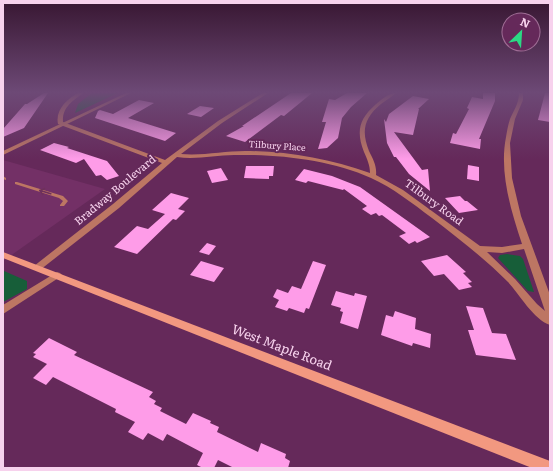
<svg xmlns="http://www.w3.org/2000/svg" width="553" height="471" font-family="Literata,serif">
<style>
.built{fill:#733066}
.green{fill:#175e39}
.building{fill:#fe9ce8}
.lines{fill:none;stroke-linecap:round;stroke-linejoin:round}
.service{fill:#bd7663;fill-rule:evenodd}
.minor{fill:#bd7663;fill-rule:evenodd}
.tertiary{fill:#bd7663;fill-rule:evenodd}
.secondary{fill:#f29880;fill-rule:evenodd}
.oneway{stroke:#6e315b}
.labels{text-anchor:middle;stroke-width:4;stroke-linejoin:round;paint-order:stroke}
.far-street-label{font-size:9px;fill:#f7d2ed;stroke:#65295a}
.street-label{font-size:11px;fill:#f7d2ed;stroke:#65295a}
.near-street-label{font-size:13px;fill:#f7d2ed;stroke:#65295a}
</style>
<rect width="100%" height="100%" fill="#65295a"/>
<polygon class="built" points="3,160 105,189 3,261"/>
<g class="green">
<polygon points="92,93 118,93 75,113 78,104"/>
<polygon points="507,254 520,256 523,259 534,292 528,291 498,258 500,255"/>
<polygon points="4,271 27,281 27,289 3,302"/>
</g>
<g class="building">
<polygon points="44,93 48,93 24,128 3,137 3,129 25,104 27,104"/>
<polygon points="291,93 312,93 284,116 281,115 245,142 226,136 244,126 242,126"/>
<polygon points="347,93 367,93 351,107 342,118 338,138 327,148 318,149 326,122 322,122 329,99 335,100"/>
<polygon points="483,93 495,93 495,101 479,139 481,139 480,149 450,143 453,133 456,134 469,109 467,108 472,97 483,99"/>
<polygon points="545,93 550,93 550,122 538,120"/>
<polygon points="413,96 429,99 418,109 419,109 413,135 394,132 422,170 428,169 430,191 409,174 396,157 394,157 387,143 384,119 386,122 389,114"/>
<polygon points="139,100 154,103 128,118 176,133 165,141 95,118 98,111 100,110 113,114"/>
<polygon points="200,106 214,108 201,117 187,114"/>
<polygon points="54,143 69,147 67,148 107,161 119,176 107,180 101,175 96,176 84,159 76,163 40,150"/>
<polygon points="468,165 479,167 479,181 467,179"/>
<polygon points="246,166 274,166 273,176 269,176 269,179 244,178"/>
<polygon points="221,168 228,180 212,183 207,171"/>
<polygon points="304,169 332,176 360,187 430,237 417,243 415,241 409,244 399,236 406,233 382,215 379,216 376,213 371,215 362,209 367,206 344,189 343,190 308,181 306,183 295,180"/>
<polygon points="171,193 189,198 178,209 185,211 176,220 173,219 137,254 114,247 137,226 148,229 165,214 152,210"/>
<polygon points="460,196 465,201 467,201 478,210 459,213 445,198"/>
<polygon points="207,243 216,246 209,255 199,252"/>
<polygon points="447,255 466,272 463,273 472,282 468,283 472,287 459,290 444,274 434,276 421,261"/>
<polygon points="201,261 224,268 214,282 190,275"/>
<polygon points="313,261 326,265 309,309 306,308 304,313 289,308 287,311 275,307 279,300 273,297 277,289 288,293 292,286 301,289"/>
<polygon points="336,291 354,296 355,293 367,296 358,329 340,323 343,312 340,311 341,308 331,305"/>
<polygon points="466,306 483,308 492,333 506,334 516,360 476,355 468,330 474,330"/>
<polygon points="395,311 416,318 415,329 431,334 430,348 413,343 412,346 381,335 386,315 393,317"/>
<polygon points="49,338 77,352 74,355 153,392 149,397 156,401 154,404 162,408 160,411 186,424 193,413 211,421 210,423 219,427 217,432 258,452 261,443 286,454 285,458 290,461 288,468 234,468 218,460 214,468 203,468 197,465 203,453 167,434 163,441 148,433 143,440 128,432 135,422 115,412 116,409 53,377 46,385 33,378 47,364 33,357 36,354 33,353"/>
</g>
<g class="lines">
<g class="service">
<polygon points="3,176 6,178 6,180 3,179"/>
<polygon points="15,182 17,182 63,196 68,201 64,206 60,206 60,205 63,201 59,198 15,184"/>
</g>
<g class="minor">
<path d="M78,93H83C73,101 62,107 63,122L165,160L218,121L263,93H268L222,123L181,154C202,156 224,151 245,151C288,151 329,159 370,173C370,165 367,159 364,152C356,132 359,119 375,105C381,100 388,93 396,93C392,97 386,100 381,104C364,118 361,131 369,151C373,159 377,166 376,175L403,190L480,246L502,247L522,244C511,211 499,172 506,137C507,131 508,125 510,119C514,110 519,103 519,93H523V100L515,119L510,143L512,178L521,216L550,295V325C534,320 519,294 508,282C484,258 458,238 432,218C412,203 393,188 371,178C331,160 278,154 234,155C215,155 196,160 177,157L119,208L40,270H34L33,268L34,266L113,204L162,163L58,124C55,110 67,99 78,93ZM524,249L545,311L537,304L515,279L487,252L502,253Z"/>
<polygon points="57,272 60,273 62,275 60,277 3,314 3,305"/>
</g>
<polygon class="tertiary" points="126,93 131,93 3,155 3,151"/>
<polygon class="secondary" points="3,252 550,461 550,468 532,468 3,258"/>
</g>
<defs><path id="oneway-shaft" d="M-6 0H5M1.5-3L5.5 0L1.5 3" fill="none" stroke-width="1.6" stroke-linecap="round" stroke-linejoin="round"/></defs>
<use class="oneway" href="#oneway-shaft" transform="translate(45 192) rotate(-163)"/>
<linearGradient id="sky" x2="0" y2="1"><stop stop-color="#381732"/><stop offset="0.58" stop-color="#6d4976"/><stop offset="1" stop-color="#6d4976" stop-opacity="0"/></linearGradient>
<rect width="553" height="159" fill="url(#sky)"/>
<g class="labels">
<g class="far-street-label">
<text transform="translate(277 146) rotate(4)" y="3">Tilbury Place</text>
</g>
<g class="street-label">
<text transform="translate(115 190) rotate(-40)" y="4">Bradway Boulevard</text>
<text transform="translate(434 202) rotate(36)" y="4">Tilbury Road</text>
</g>
<g class="near-street-label">
<text transform="translate(282 347) rotate(21)" y="5">West Maple Road</text>
</g>
</g>
<rect width="553" height="471" fill="none" stroke="#f7d2ed" stroke-width="8"/>
<g transform="translate(521 32) rotate(25)"><circle r="19" fill="#65295a" stroke="#9f6d95"/>
<path d="M0-3L7 15L0 10L-7 15Z" fill="#2cd884"/>
<text y="-6" font-size="11" font-weight="bold" text-anchor="middle" fill="#f7d2ed">N</text>
</g>
</svg>
